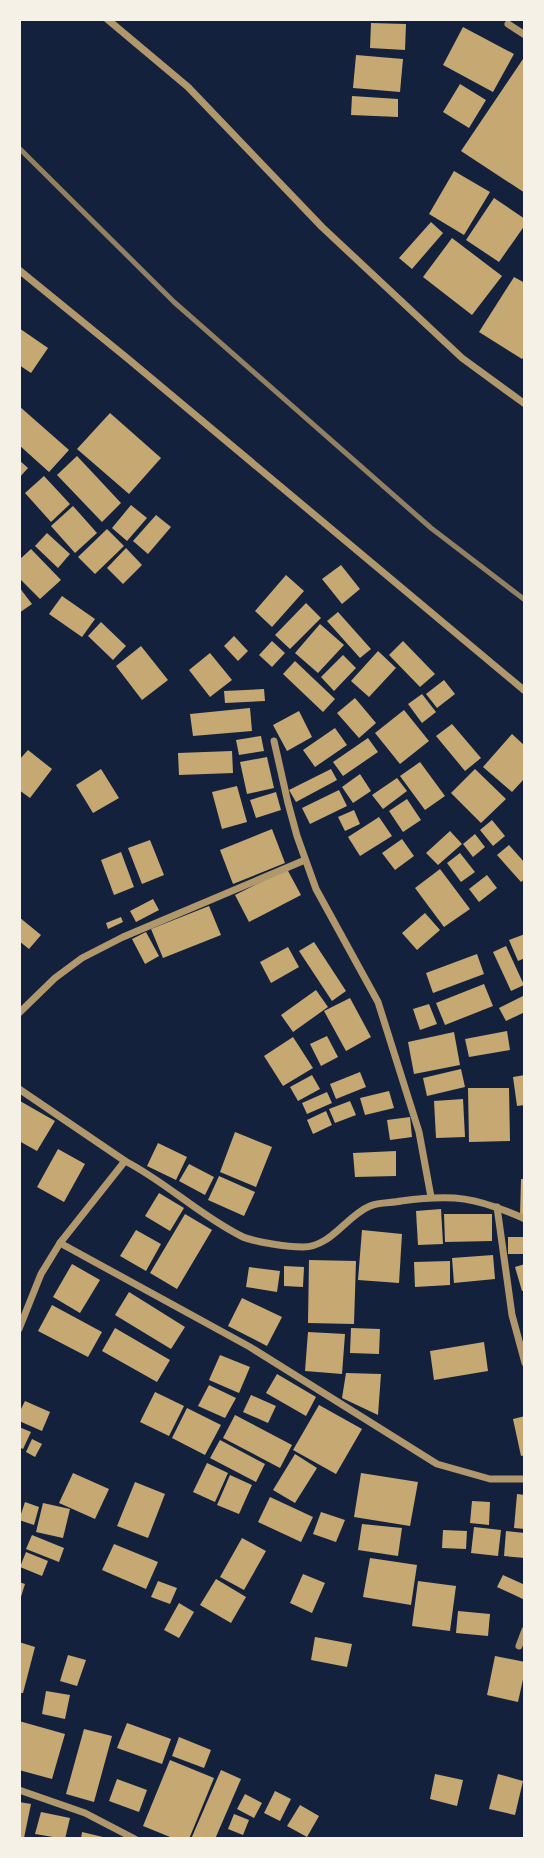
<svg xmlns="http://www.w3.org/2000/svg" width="544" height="1858" font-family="'Golos Text',sans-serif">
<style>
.building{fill:#c6a872}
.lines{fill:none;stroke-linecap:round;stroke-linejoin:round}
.minor{stroke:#b1986c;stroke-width:7}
.rail{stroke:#918062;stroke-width:5}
</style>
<rect width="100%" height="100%" fill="#14213d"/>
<g class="building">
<polygon points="371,23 406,24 405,50 370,48"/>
<polygon points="463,27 514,54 493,92 443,65"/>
<polygon points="356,55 403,59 400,92 353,88"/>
<polygon points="525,56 525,193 461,151"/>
<polygon points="460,84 486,100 469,128 443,112"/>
<polygon points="352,96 398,99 398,117 351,115"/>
<polygon points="454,171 490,192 464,235 429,214"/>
<polygon points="494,198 525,219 525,225 499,262 466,240"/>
<polygon points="431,222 443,233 412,269 399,258"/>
<polygon points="452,238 502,276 472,315 423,277"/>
<polygon points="514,277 525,283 525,356 522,359 479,332"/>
<polygon points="19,328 48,348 31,373 19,365"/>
<polygon points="19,406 69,450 49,472 19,445"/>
<polygon points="110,413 161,458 129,494 77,449"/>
<polygon points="77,456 121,503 102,522 57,475"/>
<polygon points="19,460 28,468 19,478"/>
<polygon points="44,476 70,504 51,522 25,493"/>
<polygon points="131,505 147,518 127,541 112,528"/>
<polygon points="73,506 97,533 75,553 51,526"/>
<polygon points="156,515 171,527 148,554 133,541"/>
<polygon points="107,529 124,546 95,574 78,557"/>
<polygon points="47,533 70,554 58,568 35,546"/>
<polygon points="126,548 142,565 123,584 107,568"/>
<polygon points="31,549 61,580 40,599 19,578 19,560"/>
<polygon points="341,565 360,589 342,604 322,579"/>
<polygon points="286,575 304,591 272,627 255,611"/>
<polygon points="19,587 32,604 19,613"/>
<polygon points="62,596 95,619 82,637 49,614"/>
<polygon points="306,603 321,618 290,649 275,635"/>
<polygon points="338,612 371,649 360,658 327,621"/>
<polygon points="101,622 126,646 113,660 88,636"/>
<polygon points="320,624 344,645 318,673 295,653"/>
<polygon points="234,636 248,651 238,661 224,646"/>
<polygon points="272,641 285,653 272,667 259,655"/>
<polygon points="403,641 435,674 420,687 389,655"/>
<polygon points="141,646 168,680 142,700 116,666"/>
<polygon points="378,651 396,668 369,697 351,681"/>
<polygon points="210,653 232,680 210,697 189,670"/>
<polygon points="343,655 356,668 334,691 321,677"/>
<polygon points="295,661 335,699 323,712 283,674"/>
<polygon points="444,680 455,694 437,708 426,694"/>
<polygon points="264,689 265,701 225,703 224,691"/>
<polygon points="422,694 436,712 422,723 408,704"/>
<polygon points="355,698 376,723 359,738 337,713"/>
<polygon points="250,708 252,731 193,736 190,714"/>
<polygon points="404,710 429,741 400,764 375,733"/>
<polygon points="299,711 312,737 287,751 273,725"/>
<polygon points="452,724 481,758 465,771 436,736"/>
<polygon points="335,728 347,745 315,767 303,750"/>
<polygon points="512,734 525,746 525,778 512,792 483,767"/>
<polygon points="261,736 264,751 239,755 236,740"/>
<polygon points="368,738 378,752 343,776 333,762"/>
<polygon points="28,750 52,769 30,798 19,790 19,760"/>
<polygon points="232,751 233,773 179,775 178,753"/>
<polygon points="267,757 274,788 247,794 240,762"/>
<polygon points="420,762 445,796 425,810 400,776"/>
<polygon points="101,769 119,798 93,813 76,785"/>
<polygon points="331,769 337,780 296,802 289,790"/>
<polygon points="475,769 506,799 481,823 451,793"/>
<polygon points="360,774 371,791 353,803 342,787"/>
<polygon points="397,778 407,791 383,809 372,795"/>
<polygon points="237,786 247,822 222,829 212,792"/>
<polygon points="339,790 347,806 310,824 302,808"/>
<polygon points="276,792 281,810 256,818 250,800"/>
<polygon points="407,799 421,820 403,832 389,811"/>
<polygon points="354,810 360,824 345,831 338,817"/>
<polygon points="379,817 392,836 360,856 348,837"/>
<polygon points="492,820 505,836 493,846 480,830"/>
<polygon points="272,829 285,863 233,884 220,850"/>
<polygon points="450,831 462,844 438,865 426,853"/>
<polygon points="475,834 485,847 473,857 463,844"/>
<polygon points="402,839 414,856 395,870 382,853"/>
<polygon points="150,840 164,875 142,884 128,848"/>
<polygon points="509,845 525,863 525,879 521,882 497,855"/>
<polygon points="121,852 134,887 114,895 101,860"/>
<polygon points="460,853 475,872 461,882 447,863"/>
<polygon points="287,869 301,895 249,922 235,895"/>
<polygon points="440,869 470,909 444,927 415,888"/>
<polygon points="487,875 497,888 479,902 469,889"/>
<polygon points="153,899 159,910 136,922 130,911"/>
<polygon points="209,906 221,935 163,958 151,929"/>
<polygon points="425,913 440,930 417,950 402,933"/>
<polygon points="19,917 41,935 29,949 19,941"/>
<polygon points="121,917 123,922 108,929 106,923"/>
<polygon points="146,932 159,956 145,964 132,939"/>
<polygon points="525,934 525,958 518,961 509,940"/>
<polygon points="314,942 346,991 332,1001 299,951"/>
<polygon points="506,946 524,985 511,991 493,952"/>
<polygon points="288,947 299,967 271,983 260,962"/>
<polygon points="477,954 484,974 433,993 426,973"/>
<polygon points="484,984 493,1006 445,1025 436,1003"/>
<polygon points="316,990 328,1007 293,1032 281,1015"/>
<polygon points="525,995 525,1012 506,1021 499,1008"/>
<polygon points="350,998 371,1037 346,1051 324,1011"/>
<polygon points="429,1004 437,1024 420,1030 413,1009"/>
<polygon points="507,1031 510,1050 469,1057 465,1039"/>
<polygon points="454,1032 460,1065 414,1074 408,1042"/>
<polygon points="327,1036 338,1057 321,1066 310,1044"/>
<polygon points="293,1037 313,1068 283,1086 264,1056"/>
<polygon points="461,1069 465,1087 427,1096 423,1078"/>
<polygon points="360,1072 366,1087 336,1099 330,1084"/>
<polygon points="312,1075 320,1089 298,1101 290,1087"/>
<polygon points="525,1075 525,1105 517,1106 513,1077"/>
<polygon points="468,1088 509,1088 510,1141 469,1142"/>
<polygon points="389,1091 394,1108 365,1115 360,1098"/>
<polygon points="327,1092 332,1103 307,1114 302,1103"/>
<polygon points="463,1099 465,1137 436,1138 434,1101"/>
<polygon points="20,1101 55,1121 37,1151 19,1141"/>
<polygon points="350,1101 356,1115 335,1123 329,1109"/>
<polygon points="326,1111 332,1125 313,1134 307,1120"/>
<polygon points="410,1117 412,1137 390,1140 387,1120"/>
<polygon points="235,1132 272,1147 256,1187 220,1172"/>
<polygon points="158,1143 187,1157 176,1180 147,1166"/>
<polygon points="58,1149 85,1164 64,1202 37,1187"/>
<polygon points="396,1151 396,1176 355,1177 353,1153"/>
<polygon points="189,1164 214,1177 205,1195 179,1181"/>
<polygon points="219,1176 255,1192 244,1216 208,1200"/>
<polygon points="521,1179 525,1179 525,1216 520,1216"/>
<polygon points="159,1193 184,1208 170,1231 145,1216"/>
<polygon points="441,1209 443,1244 418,1245 416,1211"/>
<polygon points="185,1214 212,1230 177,1289 150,1273"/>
<polygon points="444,1214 492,1214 492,1241 445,1242"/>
<polygon points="136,1230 161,1244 146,1271 120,1256"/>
<polygon points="362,1230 402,1234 399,1283 358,1280"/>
<rect x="508" y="1237" width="17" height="17"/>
<polygon points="493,1255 495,1279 454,1283 452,1258"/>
<polygon points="309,1260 356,1261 354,1324 308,1323"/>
<polygon points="450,1261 450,1285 415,1287 414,1262"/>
<polygon points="72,1264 100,1280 80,1313 53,1297"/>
<polygon points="525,1264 525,1290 522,1291 515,1267"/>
<polygon points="284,1266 304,1267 303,1287 284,1286"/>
<polygon points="249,1267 280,1271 277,1292 246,1287"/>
<polygon points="129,1292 185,1327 171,1349 115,1315"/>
<polygon points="242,1298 282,1317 267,1346 228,1326"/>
<polygon points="52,1305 102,1332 88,1357 38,1331"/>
<polygon points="115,1328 170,1360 157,1382 102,1351"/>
<polygon points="351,1328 380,1329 379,1354 350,1353"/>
<polygon points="308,1332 345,1334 342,1374 305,1371"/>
<polygon points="484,1342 488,1371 434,1380 430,1351"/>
<polygon points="220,1355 250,1367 239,1393 209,1380"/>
<polygon points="346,1373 381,1374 378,1415 342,1398"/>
<polygon points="277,1374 316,1397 306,1416 266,1393"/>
<polygon points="209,1385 236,1398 225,1418 198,1406"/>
<polygon points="155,1392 184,1406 169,1436 140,1422"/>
<polygon points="251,1395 276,1406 268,1423 243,1412"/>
<polygon points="25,1401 50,1412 42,1431 19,1421 19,1413"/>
<polygon points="319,1405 362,1429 336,1474 293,1450"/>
<polygon points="187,1408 221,1425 205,1455 172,1438"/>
<polygon points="235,1415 292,1445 280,1468 223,1438"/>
<polygon points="525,1416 525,1455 521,1456 513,1419"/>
<polygon points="19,1427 31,1432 23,1449 19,1447"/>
<polygon points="32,1439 42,1444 35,1457 26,1452"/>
<polygon points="220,1440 265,1464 256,1482 210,1458"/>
<polygon points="295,1454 317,1468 295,1503 273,1490"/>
<polygon points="207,1463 228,1473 215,1502 193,1492"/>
<polygon points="73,1473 109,1489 95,1519 59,1503"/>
<polygon points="361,1473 418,1482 410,1526 354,1517"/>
<polygon points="230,1475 252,1485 239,1514 217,1505"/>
<polygon points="135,1482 165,1494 148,1538 117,1526"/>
<polygon points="517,1494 525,1495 525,1529 514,1528"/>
<polygon points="270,1497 313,1517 301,1542 258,1522"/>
<polygon points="472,1501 490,1502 489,1525 470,1523"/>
<polygon points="25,1502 39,1507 34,1525 19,1520"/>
<polygon points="43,1503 70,1509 63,1538 36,1532"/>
<polygon points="321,1512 345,1520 336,1542 313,1534"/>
<polygon points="362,1524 402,1528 398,1556 358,1550"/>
<polygon points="474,1527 501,1530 498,1556 471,1553"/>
<polygon points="443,1530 467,1531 466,1549 442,1548"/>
<polygon points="506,1531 525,1533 525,1558 504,1556"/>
<polygon points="32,1535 64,1548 59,1562 26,1549"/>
<polygon points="242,1538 266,1551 244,1590 220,1577"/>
<polygon points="114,1544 158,1562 146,1589 102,1570"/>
<polygon points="26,1552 48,1561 42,1576 20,1567"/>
<polygon points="370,1558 417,1565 411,1605 363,1597"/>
<polygon points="303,1574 325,1583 312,1613 290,1603"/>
<polygon points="503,1575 525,1585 525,1600 497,1587"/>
<polygon points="216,1579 246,1597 231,1623 200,1605"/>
<polygon points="158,1581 177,1588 170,1604 151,1597"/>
<polygon points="418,1581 456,1586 450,1631 412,1626"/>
<polygon points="19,1582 25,1584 20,1600 19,1600"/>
<polygon points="179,1603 194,1612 179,1638 164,1630"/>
<polygon points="458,1611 490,1614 488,1636 456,1633"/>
<polygon points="315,1637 352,1644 347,1667 311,1660"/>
<polygon points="19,1642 35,1647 23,1693 19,1693"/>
<polygon points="68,1655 86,1660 77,1686 60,1681"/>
<polygon points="495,1656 525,1662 525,1670 518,1702 487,1695"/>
<polygon points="46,1691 70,1695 65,1719 42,1714"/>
<polygon points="19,1721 65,1734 52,1779 19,1770"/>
<polygon points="127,1723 171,1739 162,1764 117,1748"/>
<polygon points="84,1729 112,1736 94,1802 66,1794"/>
<polygon points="179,1737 211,1750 204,1768 172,1756"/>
<polygon points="170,1760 214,1778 189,1839 175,1839 143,1826"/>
<polygon points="221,1770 241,1779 215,1839 191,1839"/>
<polygon points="435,1774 463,1780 457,1806 430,1799"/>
<polygon points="498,1774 523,1781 515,1815 489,1809"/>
<polygon points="117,1779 147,1790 139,1812 109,1801"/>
<polygon points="275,1791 291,1799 280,1821 264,1813"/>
<polygon points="245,1794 262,1803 254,1818 237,1809"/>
<polygon points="19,1802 31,1804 24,1838 19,1837"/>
<polygon points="300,1805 319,1816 307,1837 287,1826"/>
<polygon points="41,1812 70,1818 65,1839 35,1834"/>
<polygon points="234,1814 249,1820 243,1835 228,1829"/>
<polygon points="82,1832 107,1838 107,1839 81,1839"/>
</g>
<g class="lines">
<g class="minor">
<polyline points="107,19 188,87 322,227 462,358 525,404"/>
<polyline points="508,24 525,35"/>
<polyline points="19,270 127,358 525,691"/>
<polyline points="274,741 288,803 297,836 316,889 378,1002 419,1132 431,1197"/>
<polyline points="19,1013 55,978 82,958 123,937 305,860"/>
<path d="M19,1089L125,1161C166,1182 199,1215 241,1236C253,1242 288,1247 303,1247C331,1247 346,1216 370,1206C379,1202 392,1203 401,1201C454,1194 476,1197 525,1219"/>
<polyline points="497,1207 512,1315 525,1363"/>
<polyline points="60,1243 250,1347 437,1464 490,1479 525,1479"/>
<polyline points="19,1329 41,1274 60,1243 125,1161"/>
<polyline points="519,1646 525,1630"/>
<polyline points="19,1790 85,1813 135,1839"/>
</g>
<polyline class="rail" points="19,148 174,302 431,528 525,600"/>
</g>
<rect width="544" height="1858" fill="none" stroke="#f6f1e7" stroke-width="42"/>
</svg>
